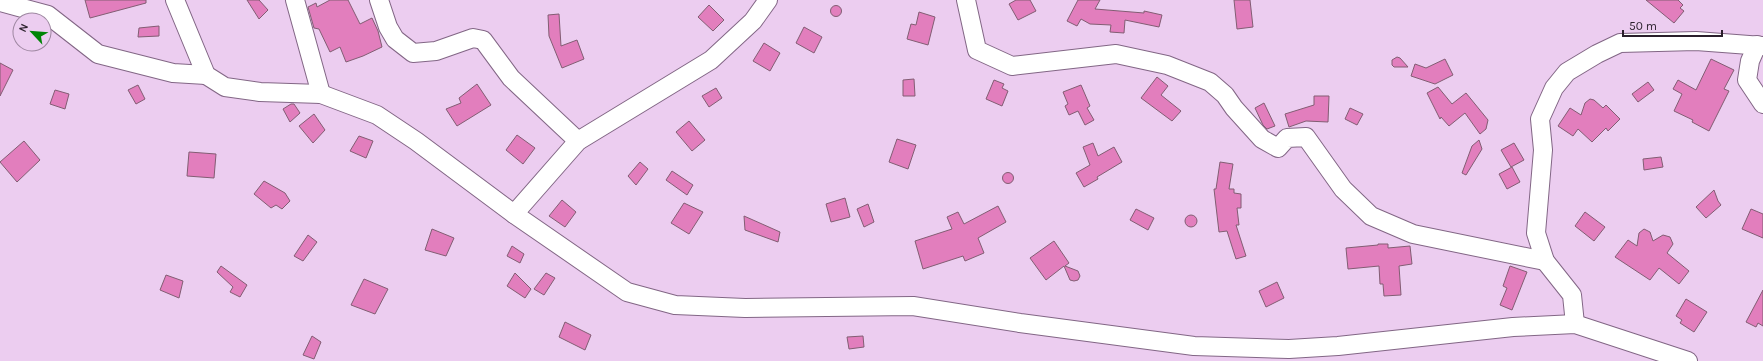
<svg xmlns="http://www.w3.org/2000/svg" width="1763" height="361" font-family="Karla,sans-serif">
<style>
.building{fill:#e27ebd;stroke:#825d73}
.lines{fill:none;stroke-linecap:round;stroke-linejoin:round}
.minor-casing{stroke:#826685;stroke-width:20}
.minor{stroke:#fff;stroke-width:18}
</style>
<rect width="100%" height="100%" fill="#eccdf0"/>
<g class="building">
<polygon points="85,0 146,0 146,3 90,18"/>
<polygon points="247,0 259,0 268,10 259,19"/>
<polygon points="330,0 348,0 360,24 372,18 378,31 382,47 363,56 346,62 340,47 330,52 319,29 314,28 308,7 316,3 317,7"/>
<polygon points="1016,0 1030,0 1036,11 1018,20 1009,4"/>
<polygon points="1078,0 1100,0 1095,9 1144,13 1144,11 1162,15 1159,27 1125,20 1124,33 1110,32 1111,25 1090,24 1081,19 1077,26 1067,21"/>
<polygon points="1234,0 1250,0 1253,27 1237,29"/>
<polygon points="1646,0 1678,0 1683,5 1680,8 1684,11 1674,23"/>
<polygon points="709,5 724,20 713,31 698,17"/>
<circle cx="836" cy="11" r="5.5"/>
<polygon points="919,12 935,17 928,45 907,39 911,24 916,25"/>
<polygon points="559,14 561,46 577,40 584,59 562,68 549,36 548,15"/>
<polygon points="159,26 159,36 138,37 139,28"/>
<polygon points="804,27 822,37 814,53 796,43"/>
<polygon points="764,43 780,53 770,71 753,61"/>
<polygon points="1397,57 1400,58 1408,67 1394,67 1392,65 1392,60"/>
<polygon points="1445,59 1453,75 1435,84 1411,76 1415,64 1426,68"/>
<polygon points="1711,59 1734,70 1724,89 1729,91 1709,131 1692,122 1693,120 1674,111 1682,94 1673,89 1678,80 1696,90"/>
<polygon points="0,63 13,70 0,96"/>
<polygon points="1157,77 1168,86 1161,95 1181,111 1172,121 1141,98"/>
<polygon points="914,79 915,96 903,96 903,80"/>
<polygon points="994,80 1004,84 1002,88 1008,91 1002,106 986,99"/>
<polygon points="1648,82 1654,90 1638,102 1632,94"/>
<polygon points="477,84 491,105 457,126 446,109 461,103 459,98"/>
<polygon points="138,85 145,99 136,104 128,90"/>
<polygon points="1081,85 1090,106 1087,108 1094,120 1085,125 1078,111 1069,115 1065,106 1068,104 1063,92"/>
<polygon points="1438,87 1452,104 1466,93 1488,120 1486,129 1480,134 1465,113 1449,126 1441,117 1440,119 1427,93"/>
<polygon points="716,88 722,98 709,107 702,96"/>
<polygon points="55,90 69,94 65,109 50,104"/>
<polygon points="1314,96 1329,96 1328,122 1306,121 1289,127 1285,114 1314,105"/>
<polygon points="1590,99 1594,100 1603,108 1606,105 1620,119 1608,131 1606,128 1592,142 1578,129 1573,136 1558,126 1570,108 1581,115 1585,103"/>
<polygon points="1264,103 1275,126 1267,129 1263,125 1255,108"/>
<polygon points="291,104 294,104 300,113 290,122 283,109"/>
<polygon points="1350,108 1363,114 1357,125 1345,119"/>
<polygon points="314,114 325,130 313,143 299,126"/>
<polygon points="689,121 705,140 692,151 676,132"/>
<polygon points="517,135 535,148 523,164 506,150"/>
<polygon points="359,136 373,141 366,158 350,151"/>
<polygon points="897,139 916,145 908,169 889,162"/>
<polygon points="1479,140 1482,149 1466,175 1462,173 1472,146"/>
<polygon points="24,141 40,160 17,182 0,162"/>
<polygon points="1093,143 1098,156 1114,147 1122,162 1097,177 1098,179 1084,187 1076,173 1090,165 1083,147"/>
<polygon points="1514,143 1524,160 1511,167 1501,150"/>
<polygon points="189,152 216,154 214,178 187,176"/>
<polygon points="1661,157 1663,167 1644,170 1643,159"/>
<polygon points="640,162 648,169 636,185 628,176"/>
<polygon points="1220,162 1233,164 1229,189 1234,189 1234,193 1241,194 1241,208 1237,208 1239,225 1236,225 1246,256 1236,259 1227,231 1219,232 1214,189 1216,189"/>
<polygon points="1512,167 1520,182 1507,189 1499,174"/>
<polygon points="672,171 693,185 687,195 666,180"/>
<circle cx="1008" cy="178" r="5.5"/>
<polygon points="264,181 285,193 290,201 282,209 276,205 271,208 254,194"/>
<polygon points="1714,190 1718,201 1721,205 1706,218 1696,207"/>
<polygon points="845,198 850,217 831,222 826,204"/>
<polygon points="562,200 576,212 565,227 549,216"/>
<polygon points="684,203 703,212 689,234 671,223"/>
<polygon points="868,204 874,222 864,227 857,209"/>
<polygon points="998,206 1006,222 978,238 984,253 965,261 963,256 923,269 915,241 952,229 947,217 958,212 964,224"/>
<polygon points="1136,209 1154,218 1148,230 1130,220"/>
<polygon points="1751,209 1763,214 1763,238 1742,229"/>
<polygon points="1585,212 1605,227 1594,241 1575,226"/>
<circle cx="1191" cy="221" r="6"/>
<polygon points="744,216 780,232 778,242 745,230"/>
<polygon points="432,229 454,238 446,256 425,250"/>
<polygon points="1644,229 1650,232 1653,241 1663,235 1670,237 1673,244 1667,253 1689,271 1679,284 1659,268 1650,280 1615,257 1628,240 1637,246 1639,233"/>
<polygon points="308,235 317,242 303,261 294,256"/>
<polygon points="1054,241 1069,263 1065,266 1078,271 1080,276 1078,280 1074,281 1070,280 1064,266 1046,280 1030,258"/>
<polygon points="1378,244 1388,244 1388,248 1410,246 1412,264 1399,266 1401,295 1384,296 1383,284 1380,284 1379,266 1348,269 1346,248 1378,245"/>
<polygon points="512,246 524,254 520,263 507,256"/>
<polygon points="221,266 247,285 240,297 230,292 233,287 217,272"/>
<polygon points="1510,266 1527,272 1512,310 1500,305 1507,288 1503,286"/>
<polygon points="515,273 531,289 525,298 507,286"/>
<polygon points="546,273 555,278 544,295 534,289"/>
<polygon points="166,275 183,281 179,298 160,290"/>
<polygon points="364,279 388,289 375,314 351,305"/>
<polygon points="1277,282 1284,298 1266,307 1259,291"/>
<polygon points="1763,290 1763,326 1758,323 1756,327 1746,322"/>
<polygon points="1686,299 1707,312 1694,332 1680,323 1682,320 1676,316"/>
<polygon points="565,322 591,335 585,350 559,337"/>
<polygon points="312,336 321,342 314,359 303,355"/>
<polygon points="863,336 864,347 849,349 847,337"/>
</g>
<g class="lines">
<defs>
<g id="minor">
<polyline points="175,0 206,75 225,87 260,92 321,94 377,115 416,141 514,214 627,292 675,305 745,308 913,306 1020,323 1194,346 1289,349 1338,346 1513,327 1575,324 1688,361"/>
<polyline points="295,0 321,94"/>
<polyline points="379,0 388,27 395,39 413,53 436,51 473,38 483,40 511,78 578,141"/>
<polyline points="966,0 977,50 1012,66 1116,54 1167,65 1210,82 1225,95 1234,108 1262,139 1278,148 1287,138 1306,137 1343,189 1371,216 1413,234 1545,261"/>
<polyline points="0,2 48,15 98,54 173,73 206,75"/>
<polyline points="1757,45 1750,61 1747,80 1763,104"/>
<polyline points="514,214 578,141 711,60 753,21 768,0"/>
<polyline points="1575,324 1572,295 1545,261 1536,233 1543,150 1540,119 1554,88 1567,72 1597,54 1620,43 1696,41 1763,46"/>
</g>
</defs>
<use href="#minor" class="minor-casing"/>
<use href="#minor" class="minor"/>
</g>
<g transform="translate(32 32) rotate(296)"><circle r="19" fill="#eccdf0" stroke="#9e87a1"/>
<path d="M0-3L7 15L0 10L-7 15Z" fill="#008506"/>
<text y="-6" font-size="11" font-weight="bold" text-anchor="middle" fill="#2a1f2b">N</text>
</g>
<path d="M1623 30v6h99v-6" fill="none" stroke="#2a1f2b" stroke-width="2"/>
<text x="1629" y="30" font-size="12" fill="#2a1f2b" stroke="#eccdf0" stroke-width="3" paint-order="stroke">50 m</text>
</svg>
